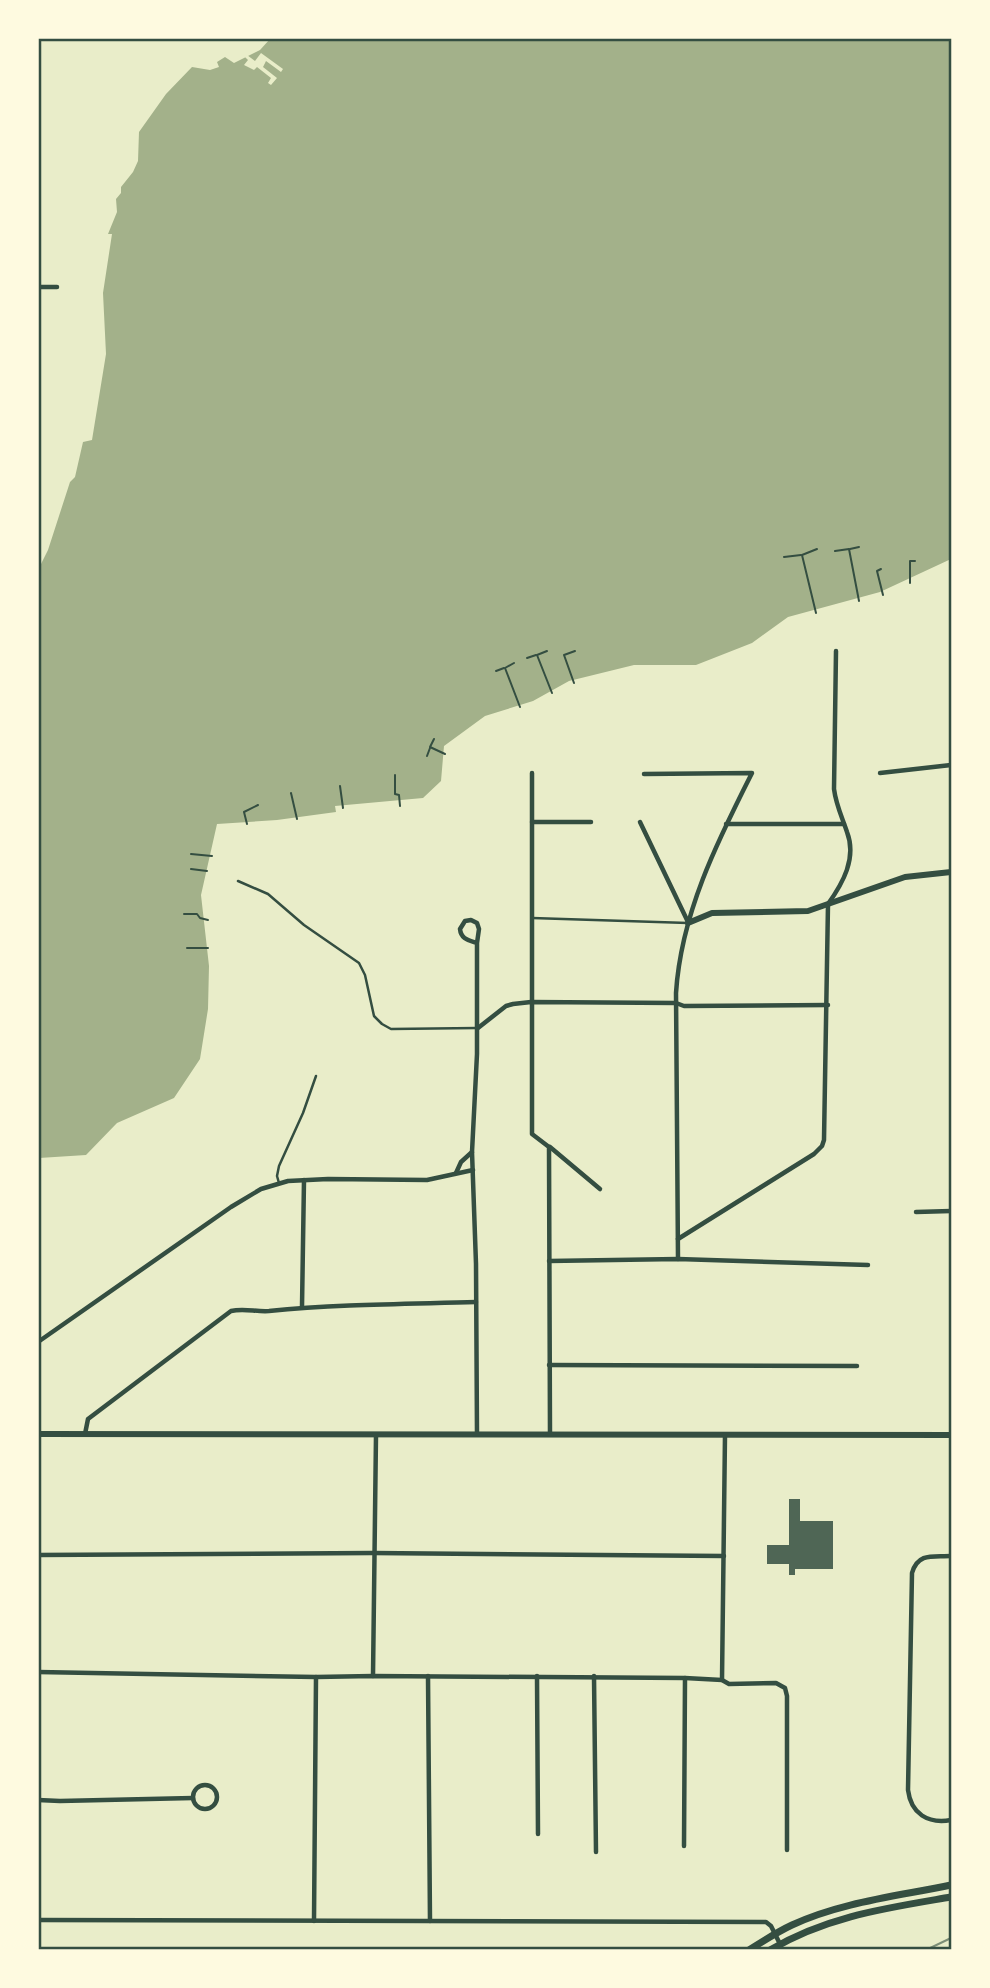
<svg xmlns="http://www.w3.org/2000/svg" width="990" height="1988" font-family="'IBM Plex Sans',sans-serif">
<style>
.water{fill:#a3b18a}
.pier{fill:#e9edc9}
.building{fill:#4f6655}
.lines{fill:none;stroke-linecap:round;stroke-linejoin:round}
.path{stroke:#344e41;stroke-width:2}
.service{stroke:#344e41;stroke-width:2.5}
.minor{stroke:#344e41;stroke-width:4.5}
.tertiary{stroke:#344e41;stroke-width:6}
.primary{stroke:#344e41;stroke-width:7}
.tram{stroke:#7c8e77;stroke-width:2}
.neatline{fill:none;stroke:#344e41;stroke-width:2.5}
</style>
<rect width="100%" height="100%" fill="#e9edc9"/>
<polygon class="water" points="270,39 951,39 951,559 880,592 788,617 752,643 696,665 634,665 569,681 533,701 485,716 444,746 441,781 423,798 335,806 336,812 277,820 217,824 201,895 209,966 208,1009 200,1059 174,1098 117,1123 86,1155 39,1158 39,568 48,550 70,482 75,477 83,442 92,440 106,354 103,293 112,234 108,234 117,212 116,199 121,193 121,187 133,172 138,161 139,132 166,94 192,67 210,70 219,67 217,62 225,57 234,63 260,50"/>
<polygon class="pier" points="261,53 283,69 281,72 266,61 263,67 277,78 271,85 268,83 271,78 257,67 254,70 244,65 248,60 245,57 247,55 255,61"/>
<polygon class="building" points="789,1499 800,1499 800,1521 833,1521 833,1569 795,1569 795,1575 789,1575 789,1564 767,1564 767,1545 789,1545"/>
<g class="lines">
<g class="path">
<polyline points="850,549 859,547"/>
<polyline points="835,551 849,549 859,601"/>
<polyline points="784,557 801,555"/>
<polyline points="881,569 877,571 883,595"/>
<polyline points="910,583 910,561 915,561"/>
<polyline points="816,613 802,555 817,549"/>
<polyline points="547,651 537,655 552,693"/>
<polyline points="527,658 536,655"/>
<polyline points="514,663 505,668 520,707"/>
<polyline points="496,671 504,668"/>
<polyline points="574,683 564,655 575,651"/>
<polyline points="434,739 430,747 445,754"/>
<polyline points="427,756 430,748"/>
<polyline points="395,775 395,794 399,795 400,806"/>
<polyline points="340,786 343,808"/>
<polyline points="291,793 297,819"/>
<polyline points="247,824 244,812 258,805"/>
<polyline points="191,854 212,856"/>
<polyline points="191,869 207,871"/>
<polyline points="184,914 197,914 200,918 208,920"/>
<polyline points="187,948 208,948"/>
</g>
<g class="service">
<polyline points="238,881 268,894 304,925 359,963 365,975 374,1016 382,1024 391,1029 477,1028"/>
<polyline points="532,918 688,923"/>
<polyline points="279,1183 277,1176 279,1166 303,1113 316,1076"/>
</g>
<g class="minor">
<polyline points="38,287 57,287"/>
<polyline points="532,773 532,1134 549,1147 550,1434"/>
<polyline points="880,773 951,765"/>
<path d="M644,774L752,773C717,842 681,914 676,993L678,1259"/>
<polyline points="532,822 591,822"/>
<polyline points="640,822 688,922"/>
<polyline points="726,824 844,824"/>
<polyline points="478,1028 506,1006 513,1004 531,1002 676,1003 684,1006 828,1005"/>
<polyline points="550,1147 600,1189"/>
<polyline points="456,1173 461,1162 472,1152"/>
<polyline points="916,1212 951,1211"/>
<path d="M678,1239L814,1154L822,1146L824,1140L828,904C843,883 857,858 847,832C842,817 836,805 834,789L836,651"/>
<polyline points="549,1261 678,1259 868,1265"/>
<polyline points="302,1307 304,1180"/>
<polyline points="38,1342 231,1207 261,1189 288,1181 328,1179 427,1180 473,1170"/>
<polyline points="549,1365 857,1366"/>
<path d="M85,1434L88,1419L231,1311C244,1308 256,1312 269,1311C338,1304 407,1304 476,1302"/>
<path d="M477,1434L476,1264L472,1152L477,1054V943L479,929L477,923L471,920L465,921L460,929C461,939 468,940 477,943"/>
<polyline points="38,1555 373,1553 724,1556"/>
<path d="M951,1556C934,1557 918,1552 912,1573L908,1790C911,1814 928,1824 951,1820"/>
<polyline points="38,1672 316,1677 373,1676 685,1678 722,1680 729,1684 776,1683 785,1688 787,1696 787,1850"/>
<polyline points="373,1676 376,1435"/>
<polyline points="428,1676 430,1921"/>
<polyline points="537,1676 538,1834"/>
<polyline points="594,1676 596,1852"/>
<polyline points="722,1680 725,1435"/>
<circle cx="205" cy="1797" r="12"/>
<polyline points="38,1800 60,1801 193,1798"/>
<polyline points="684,1846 685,1678"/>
<polyline points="38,1920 766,1922 771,1926 780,1944"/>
<polyline points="314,1921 316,1677"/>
</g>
<g class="tertiary">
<polyline points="688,923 712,913 808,911 905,877 951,872"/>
<polyline points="38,1434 951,1435"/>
</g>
<g class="primary">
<path d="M749,1950C763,1941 777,1932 792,1925C841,1902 899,1896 951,1885"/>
<path d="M770,1950C827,1916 887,1908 951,1897"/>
</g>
<polyline class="tram" points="926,1950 951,1938"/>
</g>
<rect width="990" height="1988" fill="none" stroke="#fefae0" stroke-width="80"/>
<rect x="40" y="40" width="910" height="1908" class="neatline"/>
</svg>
